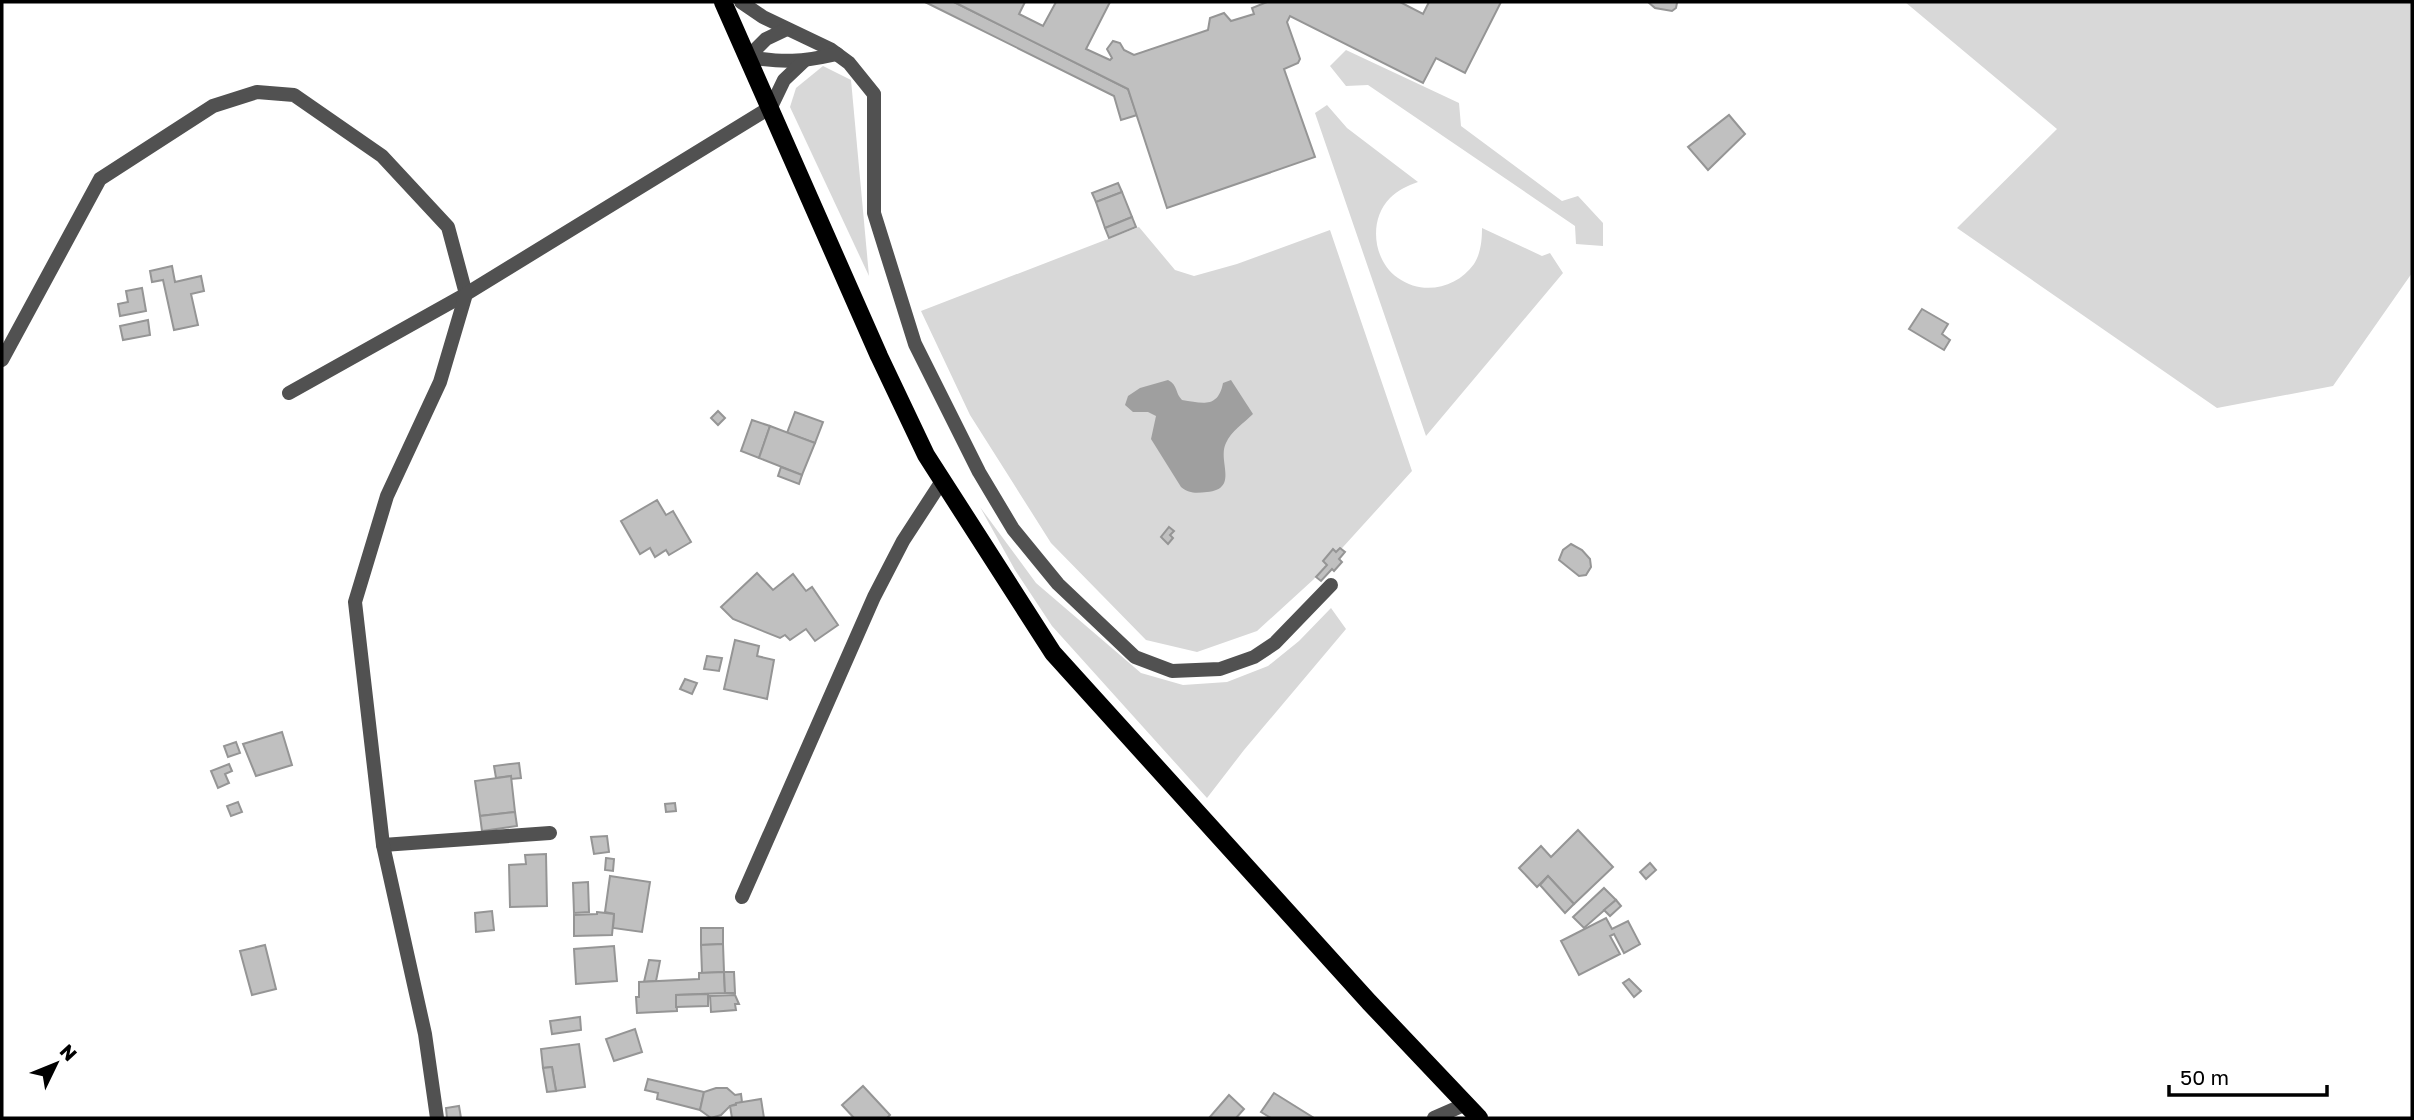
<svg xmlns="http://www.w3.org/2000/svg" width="2414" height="1120" font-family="'Golos Text',sans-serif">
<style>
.green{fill:#d8d8d8}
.water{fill:#9f9f9f}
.building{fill:#c0c0c0;stroke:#959595;stroke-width:2}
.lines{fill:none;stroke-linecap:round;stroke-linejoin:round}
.street{stroke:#515151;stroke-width:14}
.primary{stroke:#000;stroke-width:18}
</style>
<rect width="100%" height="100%" fill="#fff"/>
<g class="green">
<polygon points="1905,2 2412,2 2412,273 2333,386 2217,408 1957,228 2057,129"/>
<polygon points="1346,50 1459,103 1461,126 1562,201 1578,196 1603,223 1603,246 1576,244 1575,226 1368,85 1346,86 1330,66"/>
<polygon points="823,66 851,80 869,276 790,107 796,88"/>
<path d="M1327,105L1347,128L1418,182C1407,186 1398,190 1390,198C1368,220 1373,261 1398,278C1423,296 1457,288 1474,264C1481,253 1482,240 1482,228L1542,256L1550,253L1563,273L1426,436L1315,113Z"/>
<polygon points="1139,227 1175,270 1194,276 1237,264 1330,230 1412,471 1314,579 1257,631 1197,652 1146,640 1051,543 970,415 921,311"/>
<polygon points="980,507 1036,583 1141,673 1183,685 1227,682 1268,666 1299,641 1331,608 1346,629 1244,750 1207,798 1052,626 1015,570"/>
</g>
<path class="water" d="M1168,380C1178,385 1175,393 1182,400C1202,403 1218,409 1223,383L1231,380L1253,414C1244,423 1231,431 1226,443C1217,461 1240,489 1207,492C1197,493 1189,494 1181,487L1151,439L1156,416L1148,412H1133L1125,405L1128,396L1140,388Z"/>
<g class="building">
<polygon points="925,2 954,2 1128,89 1137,115 1121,120 1114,96"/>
<polygon points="954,2 1025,2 1019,14 1043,26 1056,2 1110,2 1086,49 1110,60 1112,58 1107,49 1113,41 1120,43 1124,50 1134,55 1208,30 1210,18 1224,13 1231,21 1254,14 1252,8 1267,2 1400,2 1423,14 1429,2 1501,2 1465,73 1436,58 1423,83 1290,16 1287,22 1300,59 1298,63 1284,69 1315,157 1167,208 1128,89"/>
<polygon points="1648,2 1677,2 1677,3 1676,8 1672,11 1655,8"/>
<polygon points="1729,115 1745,134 1708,170 1688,147"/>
<polygon points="1118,183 1122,192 1096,202 1092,193"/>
<polygon points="1122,192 1132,217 1105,228 1096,202"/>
<polygon points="1132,217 1136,227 1109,238 1105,228"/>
<polygon points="172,266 175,282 201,276 204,291 191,294 198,325 174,330 163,280 152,282 150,271"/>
<polygon points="142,288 146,311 120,316 118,304 128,302 126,291"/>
<polygon points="1922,309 1948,324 1942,334 1950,340 1944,350 1909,329"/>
<polygon points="148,320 150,335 123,340 120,326"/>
<polygon points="718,411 725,418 718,425 711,418"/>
<polygon points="795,412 823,422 815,443 787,433"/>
<polygon points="752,420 770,426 759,458 741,451"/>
<polygon points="770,426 815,443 802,475 759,458"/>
<polygon points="781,467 802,475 799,484 778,476"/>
<polygon points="657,500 666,515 673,511 691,542 669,555 666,550 655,557 650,548 640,554 621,521"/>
<polygon points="1169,527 1174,531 1170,535 1173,538 1168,544 1161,537"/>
<polygon points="1571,544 1582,550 1590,559 1591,567 1586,575 1579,576 1559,560 1563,550"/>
<polygon points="1340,548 1345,552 1339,559 1342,562 1334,571 1332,569 1321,581 1316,577 1327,565 1323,561 1333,549 1336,552"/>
<polygon points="757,573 773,590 793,574 806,591 812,587 838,625 815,641 806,629 790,640 785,635 780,638 733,619 721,607"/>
<polygon points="735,640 759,646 757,656 774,660 767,699 724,689"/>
<polygon points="707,656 722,658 719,671 704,669"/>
<polygon points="685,679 697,683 692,694 680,689"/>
<polygon points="282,732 292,765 256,776 243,744"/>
<polygon points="236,742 240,753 228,757 224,746"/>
<polygon points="519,763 521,778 511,779 511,776 496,778 494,766"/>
<polygon points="229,764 232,771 225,774 229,783 218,788 211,771"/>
<polygon points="511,776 515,812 480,816 475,781"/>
<polygon points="238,802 242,812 231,816 227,806"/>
<polygon points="675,803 676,811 666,812 665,804"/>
<polygon points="515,812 517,826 482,831 480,816"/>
<polygon points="1578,830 1613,867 1574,904 1548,876 1537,887 1519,868 1541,846 1551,857"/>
<polygon points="607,836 609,852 594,854 591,837"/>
<polygon points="546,854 547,906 510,907 509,865 526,864 525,855"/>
<polygon points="606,858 614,859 613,871 605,870"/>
<polygon points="1650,863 1656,870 1646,879 1640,872"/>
<polygon points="610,876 650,882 642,932 613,928 614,914 605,912"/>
<polygon points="1548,876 1574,904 1565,913 1540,885"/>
<polygon points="588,882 589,912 574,913 573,883"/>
<polygon points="1604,888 1616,900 1584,928 1573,917"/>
<polygon points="1616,900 1621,906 1610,916 1604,910"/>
<polygon points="492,911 494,930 476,932 475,913"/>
<polygon points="597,912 614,914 612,935 574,936 574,915 597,914"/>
<polygon points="1606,918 1612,929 1628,921 1640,944 1624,953 1614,934 1610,936 1620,954 1579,975 1561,941"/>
<polygon points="701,928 723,928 723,944 701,945"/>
<polygon points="723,944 724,972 702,973 701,945"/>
<polygon points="265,945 276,989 252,995 240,951"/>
<polygon points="614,946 617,981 576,984 574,949"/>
<polygon points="649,960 660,961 656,981 644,982"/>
<polygon points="724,972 725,993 676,995 677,1011 637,1013 636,997 639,997 639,982 699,979 699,973"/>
<polygon points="724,972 734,972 735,993 725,993"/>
<polygon points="1629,979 1641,991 1634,997 1623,983"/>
<polygon points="708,994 708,1006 676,1007 676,995"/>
<polygon points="735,995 739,1004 735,1004 736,1010 711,1012 710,996"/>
<polygon points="580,1017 581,1030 552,1034 550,1021"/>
<polygon points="635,1029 642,1052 614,1061 606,1039"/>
<polygon points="579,1044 585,1087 556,1091 552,1067 543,1068 541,1049"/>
<polygon points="552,1067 556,1091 547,1092 543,1068"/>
<polygon points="648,1079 704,1092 700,1110 657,1099 658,1093 645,1090"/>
<polygon points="863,1086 890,1115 887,1118 854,1118 842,1105"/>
<polygon points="716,1088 727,1088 735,1095 741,1094 742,1102 730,1106 721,1115 711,1118 700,1110 704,1092"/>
<polygon points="1274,1093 1314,1118 1271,1118 1261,1112"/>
<polygon points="1229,1095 1244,1109 1236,1118 1209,1118"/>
<polygon points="761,1099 764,1118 732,1118 730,1106 736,1105 736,1103"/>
<polygon points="459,1106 461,1118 447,1118 446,1108"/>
</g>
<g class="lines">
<g class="street">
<polyline points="741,2 763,17 830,49 849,63 874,94 874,213 915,344 979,472 1013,529 1058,584 1135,657 1172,671 1220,669 1254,657 1275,643 1331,585"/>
<path d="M748,57C784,63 801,62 837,54"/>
<polyline points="748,57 766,39 787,29"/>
<polyline points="2,360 100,179 213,106 257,92 294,95 382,156 448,227 466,294 289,393"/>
<polyline points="383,845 550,833"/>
<polyline points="742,897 874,597 903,541 942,481"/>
<polyline points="437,1118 425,1034 383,845 355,602 387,496 440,382 466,294 771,107 784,80 804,61"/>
<polyline points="1434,1118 1466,1104"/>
</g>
<polyline class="primary" points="723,2 879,356 926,455 1053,653 1369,1002 1479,1118"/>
</g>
<rect width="2414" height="1120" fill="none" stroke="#000000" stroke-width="7"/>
<g transform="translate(56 1064) rotate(47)" stroke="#ffffff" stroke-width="5" paint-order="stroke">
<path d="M0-5L12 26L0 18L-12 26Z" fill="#000000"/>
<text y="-10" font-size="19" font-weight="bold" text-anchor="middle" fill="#000000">N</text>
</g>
<path d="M2169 1085v10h158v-10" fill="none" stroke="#000000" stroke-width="3.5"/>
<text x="2180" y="1085" font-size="21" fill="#000000" stroke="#ffffff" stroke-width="5" paint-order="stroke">50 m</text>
</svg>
